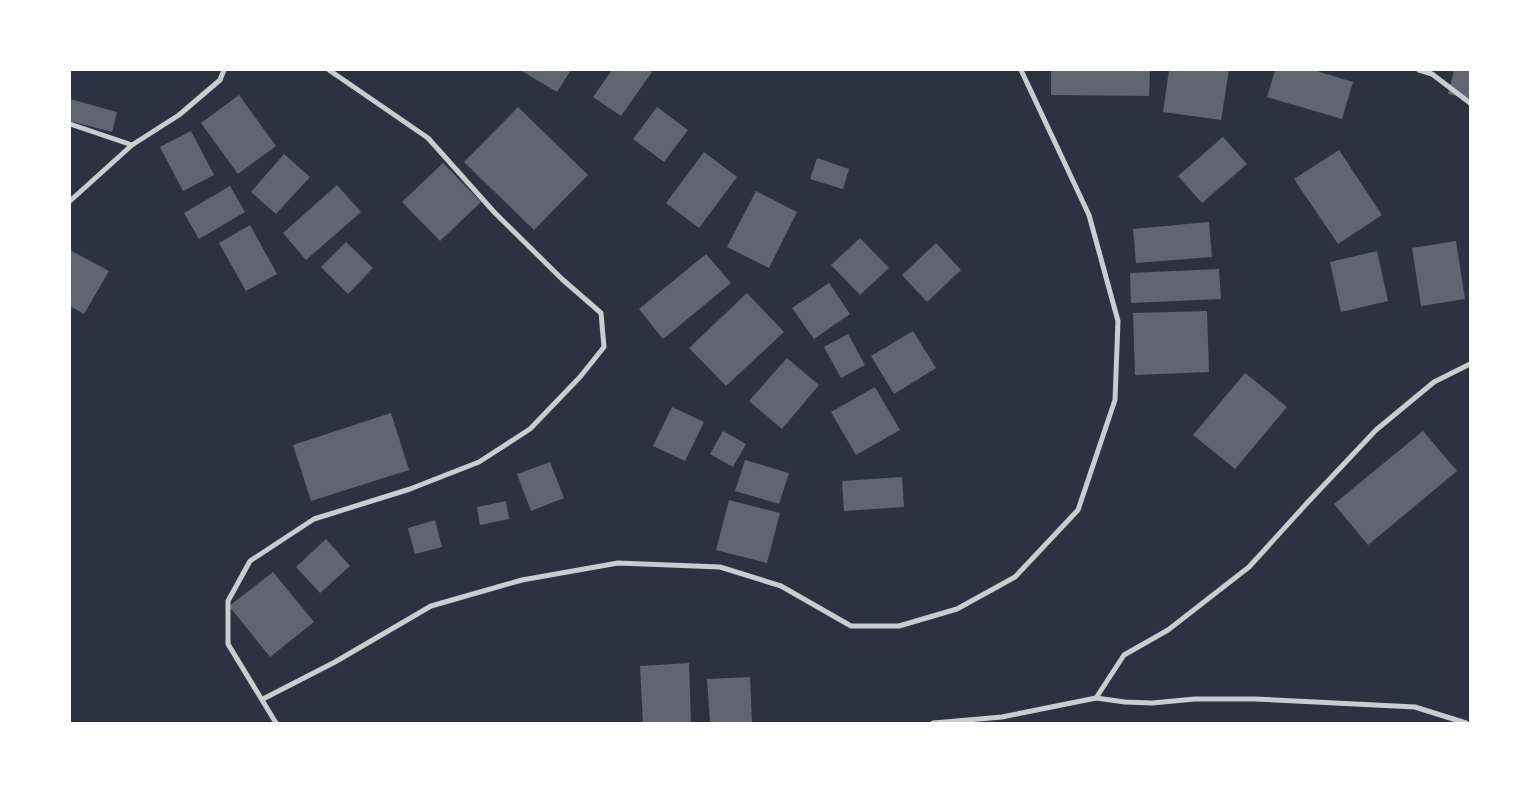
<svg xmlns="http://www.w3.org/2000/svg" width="1540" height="793" font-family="'Sofia Sans Condensed',sans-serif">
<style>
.building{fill:#626471}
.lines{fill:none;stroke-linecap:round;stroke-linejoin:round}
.minor{stroke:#caccd0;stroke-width:5}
</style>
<rect width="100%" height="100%" fill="#2d3142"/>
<g class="building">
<polygon points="520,70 571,70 557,92"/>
<polygon points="612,70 649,70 652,72 621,116 593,97"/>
<polygon points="1051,70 1150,70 1149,96 1051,95"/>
<polygon points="1169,70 1229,70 1221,120 1163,112"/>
<polygon points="1275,70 1313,70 1353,82 1342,119 1267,97"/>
<polygon points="1454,70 1470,70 1470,99 1448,94"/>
<polygon points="239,95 276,146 238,174 201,123"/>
<polygon points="70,99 117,112 112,132 70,121"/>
<polygon points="518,107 588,175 534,230 464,162"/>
<polygon points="657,107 688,130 664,162 633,139"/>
<polygon points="191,131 214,175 183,191 160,147"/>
<polygon points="1223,137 1247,164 1202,203 1178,176"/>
<polygon points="1339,150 1382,215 1338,244 1294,179"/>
<polygon points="704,152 737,177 699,228 666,203"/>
<polygon points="284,154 310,177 276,214 251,192"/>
<polygon points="817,158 849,169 843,189 810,179"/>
<polygon points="443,163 481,202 440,241 402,202"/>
<polygon points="337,185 361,212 306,260 283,233"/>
<polygon points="230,186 245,212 199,239 184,213"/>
<polygon points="756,191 797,212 769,268 727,247"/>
<polygon points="1209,222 1212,257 1136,263 1133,229"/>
<polygon points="250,225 277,274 246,291 219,243"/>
<polygon points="860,238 889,268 860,295 831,265"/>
<polygon points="1456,241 1465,299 1421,306 1412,248"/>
<polygon points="346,242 373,268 348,294 321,267"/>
<polygon points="936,243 961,270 927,302 902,275"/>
<polygon points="70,250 109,271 84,314 70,306"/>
<polygon points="1377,251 1388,301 1341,312 1330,262"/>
<polygon points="706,254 731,283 663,339 639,309"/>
<polygon points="1219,269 1221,299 1131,303 1130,273"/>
<polygon points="829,283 850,314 814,339 792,308"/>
<polygon points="747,293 784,332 726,386 689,348"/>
<polygon points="1207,311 1209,372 1135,375 1133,313"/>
<polygon points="913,331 936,368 894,394 871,356"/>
<polygon points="848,334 865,365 841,378 824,347"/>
<polygon points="787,358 819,385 782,429 749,401"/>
<polygon points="1245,373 1287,407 1235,469 1193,435"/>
<polygon points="875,387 900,430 856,455 831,412"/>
<polygon points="672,407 704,422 685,461 653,446"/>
<polygon points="391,413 409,470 311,501 293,445"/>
<polygon points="723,431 746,444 733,467 710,454"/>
<polygon points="1423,431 1457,471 1368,545 1334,504"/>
<polygon points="745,460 789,473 779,504 735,491"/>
<polygon points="550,462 564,498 531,511 517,474"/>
<polygon points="902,477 904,507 844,511 842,481"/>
<polygon points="729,500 780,513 767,563 716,550"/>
<polygon points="506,501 509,519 480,525 477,507"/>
<polygon points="435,520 442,547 415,554 408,528"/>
<polygon points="326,539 350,566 320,593 296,567"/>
<polygon points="273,572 314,622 270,657 229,606"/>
<polygon points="689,663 691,723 643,723 640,666"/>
<polygon points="750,677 752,723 710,723 707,679"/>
</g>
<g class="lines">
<g class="minor">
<polyline points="1419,70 1432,74 1470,103"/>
<polyline points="70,124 132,145"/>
<polyline points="70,201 132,145 179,115 220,80 224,70"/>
<polyline points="1096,698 1124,655 1168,630 1249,567 1308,502 1376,430 1434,382 1470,364"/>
<polyline points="263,699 335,662 431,606 522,580 618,563 720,567 781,586 851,626 899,626 957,609 1015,577 1078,510 1115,400 1118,321 1089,215 1021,70"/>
<polyline points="276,723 228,644 228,601 250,561 314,519 410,489 479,462 530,429 580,377 604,347 601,313 562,279 495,213 428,138 329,70"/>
<polyline points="933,723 1002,717 1096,698 1125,702 1152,703 1195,699 1255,699 1415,707 1466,723"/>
</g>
</g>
<rect width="1540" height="793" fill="none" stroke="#ffffff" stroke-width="142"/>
</svg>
